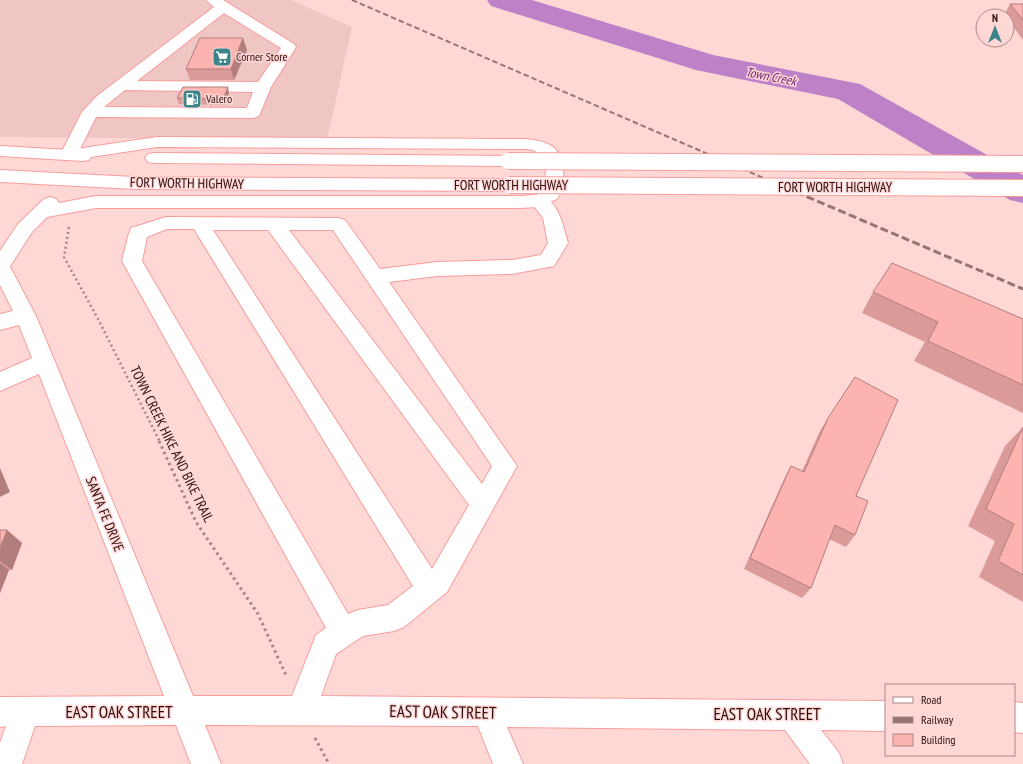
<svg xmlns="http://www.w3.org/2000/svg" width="1023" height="764" font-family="'PT Sans Narrow',sans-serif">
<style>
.built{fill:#efc6c3}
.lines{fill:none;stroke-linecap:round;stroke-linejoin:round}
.river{fill:#bc81c6;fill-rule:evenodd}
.minor-casing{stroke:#f79d9b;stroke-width:2}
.major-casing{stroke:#f79d9b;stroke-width:2}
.path-far1{stroke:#a78383;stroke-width:2.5;stroke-dasharray:2 3;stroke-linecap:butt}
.path{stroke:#a78383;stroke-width:3;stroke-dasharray:2.5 3.5;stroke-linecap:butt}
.minor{fill:#fff;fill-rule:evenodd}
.major{fill:#fff;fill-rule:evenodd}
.rail-far1{stroke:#977473;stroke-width:2;stroke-dasharray:5.5 3;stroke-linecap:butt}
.rail{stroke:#977473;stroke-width:3;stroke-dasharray:8 3.5;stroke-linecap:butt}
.major-bridge-casing{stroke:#f79d9b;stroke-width:18;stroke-linecap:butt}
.major-bridge{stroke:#fff;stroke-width:16}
.wall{fill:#da9b98}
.shaded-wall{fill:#b17e7c}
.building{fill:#fdb4b1;stroke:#b17e7c}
.labels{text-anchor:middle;stroke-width:3;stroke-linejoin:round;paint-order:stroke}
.far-poi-label{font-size:12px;fill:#2c0c0d;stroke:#ffd8d6;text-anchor:start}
.far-water-label{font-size:13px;font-style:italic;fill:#6b2377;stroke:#ffd8d6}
.street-label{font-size:14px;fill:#2c0c0d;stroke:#ffd8d6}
.near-street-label{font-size:17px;fill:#2c0c0d;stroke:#ffd8d6}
</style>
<rect width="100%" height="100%" fill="#ffd8d6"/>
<polygon class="built" points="0,0 291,0 352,27 327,140 0,137"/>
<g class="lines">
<polygon class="river" points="487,0 532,0 713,55 860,84 1023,175 1023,203 1010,200 838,99 696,70 491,6"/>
<defs>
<g id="minor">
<path d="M206,0H223L294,44L296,47L271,87L259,116L253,118L96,117L75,159L69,160L63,159L60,155L82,112L97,96L214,7ZM224,13L281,48L258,82L137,81ZM125,90L253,92L247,108L104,107Z"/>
<path d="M539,195C559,200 563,226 568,243L554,266L512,274L437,276L389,282L517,466L447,592L404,627L394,631L363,636L336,654L321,696L886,701V731L821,730L839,753L843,764H810L785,730L507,727L523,764H493L478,726L205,725L221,764H191L176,725L35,726L22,764H0V743L6,726L0,727V697L164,696L39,374L0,391V372L32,358L19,325L0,330V314L13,311L0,285V259L7,261L36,316L193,696H292L316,635L326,628L122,261L129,233L131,228L166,217L338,218L345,220L380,269L437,262L512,260L541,255L548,243L543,218L530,201L533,197ZM167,229H194L413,586L388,605L358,610L348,614L142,261L147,237ZM213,230H268L469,505L432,569ZM289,230H333L492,466L482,484Z"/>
<polygon points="1014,702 1023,703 1023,733 1014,732"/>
</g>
<g id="major">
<path d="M157,137L526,139C534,140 543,141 550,145C567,154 566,185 557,199L539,207L520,208H96L47,217L32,232L7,271L0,273V251L18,224L44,199L50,197L56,199L59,203L96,196H520L536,195L543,192C546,180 547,167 543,156L533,150L526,149L157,147L91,157L89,160L83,161L0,156V146L69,150Z"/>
<polygon points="154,153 508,156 514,157 517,161 514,165 508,166 154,163 148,162 145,158 148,154"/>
<polygon points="0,170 135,177 509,179 515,181 518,185 515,189 509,191 135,189 0,182"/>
</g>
</defs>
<use href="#minor" class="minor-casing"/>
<use href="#major" class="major-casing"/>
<polyline class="path-far1" points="69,227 64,257 98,319 160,442"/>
<g class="path">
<polyline points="159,441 196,522 258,614 286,675"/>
<polyline points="315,738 329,764"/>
</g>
<use href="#minor" class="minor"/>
<use href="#major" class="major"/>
<polyline class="rail-far1" points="352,0 798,193"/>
<polyline class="rail" points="796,192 1023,289"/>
<defs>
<g id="major-bridge">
<polyline points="508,161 1023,164"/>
<polyline points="509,185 1023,188"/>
</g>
</defs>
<use href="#major-bridge" class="major-bridge-casing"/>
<use href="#major-bridge" class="major-bridge"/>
</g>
<g class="wall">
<polygon points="1010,4 1023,4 1023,40 1007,18 1007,16 1005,16 1004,15"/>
<polygon points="247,50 234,80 190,80 186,69"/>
<polygon points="229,93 225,105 179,104 177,98"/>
<polygon points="873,292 1023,319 1023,413 914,361 925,342 862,313"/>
<polygon points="828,418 856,496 855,535 846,547 829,539 811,588 802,598 744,569 784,479 791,466 802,471 820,431"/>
<polygon points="1023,427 1023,602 979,577 995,541 968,526 1005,446"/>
<polygon points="0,530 7,530 22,543 12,570 9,570 0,593"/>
</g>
<g class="shaded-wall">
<polygon points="243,38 247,50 234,80 231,69"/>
<polygon points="228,87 229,93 225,105 223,99"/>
<polygon points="0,468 10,492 0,497"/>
<polygon points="7,530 22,543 12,570 0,561 0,548"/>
<polygon points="0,563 9,570 0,593"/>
</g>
<g class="building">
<polygon points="1010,4 1023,4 1023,20"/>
<polygon points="200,38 243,38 231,69 186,69"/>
<polygon points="183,87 228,87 223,99 177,98"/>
<polygon points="892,263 1023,319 1023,385 928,341 938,322 873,292"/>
<polygon points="855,377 898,400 856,496 868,501 855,535 835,525 811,588 750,558 791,466 804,472 828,418"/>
<polygon points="1023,427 1023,575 998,561 1014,524 986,509"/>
<polygon points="0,530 7,530 0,548"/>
</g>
<defs>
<symbol id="supermarket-square" viewBox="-11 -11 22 22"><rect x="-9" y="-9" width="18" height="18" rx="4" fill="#3b8489" stroke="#ffd8d6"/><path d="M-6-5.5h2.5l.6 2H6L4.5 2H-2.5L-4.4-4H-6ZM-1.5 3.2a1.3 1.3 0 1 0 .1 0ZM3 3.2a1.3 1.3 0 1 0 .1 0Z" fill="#fff"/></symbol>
<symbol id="fuel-square" viewBox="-11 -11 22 22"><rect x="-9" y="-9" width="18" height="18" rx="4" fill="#3b8489" stroke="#ffd8d6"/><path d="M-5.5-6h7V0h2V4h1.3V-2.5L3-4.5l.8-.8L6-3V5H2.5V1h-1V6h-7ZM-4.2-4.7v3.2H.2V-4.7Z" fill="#fff"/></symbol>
</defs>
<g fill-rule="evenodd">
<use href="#supermarket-square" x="211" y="46" width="22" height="22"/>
<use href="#fuel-square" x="181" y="88" width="22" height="22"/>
</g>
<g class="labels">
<g class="far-poi-label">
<text x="236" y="61">Corner Store</text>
<text x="206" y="103">Valero</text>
</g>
<g class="far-water-label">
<text transform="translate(771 76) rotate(11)" y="5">Town Creek</text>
</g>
<g class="street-label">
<text transform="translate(187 183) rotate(1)" y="5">FORT WORTH HIGHWAY</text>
<text x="511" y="190">FORT WORTH HIGHWAY</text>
<text x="835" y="192">FORT WORTH HIGHWAY</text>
<text transform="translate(172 444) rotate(64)" y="5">TOWN CREEK HIKE AND BIKE TRAIL</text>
<text transform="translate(105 514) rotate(68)" y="5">SANTA FE DRIVE</text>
</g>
<g class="near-street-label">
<text x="119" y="718">EAST OAK STREET</text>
<text transform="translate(443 712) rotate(1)" y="6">EAST OAK STREET</text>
<text x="767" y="720">EAST OAK STREET</text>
</g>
</g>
<rect x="885" y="684" width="130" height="72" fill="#ffd8d6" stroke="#ab8686"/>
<rect x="893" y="697" width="20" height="6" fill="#ffffff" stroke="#ab8686"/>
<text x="921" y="704" font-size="12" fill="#2c0c0d">Road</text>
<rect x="893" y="717" width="20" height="6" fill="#977473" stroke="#ab8686"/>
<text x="921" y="724" font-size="12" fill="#2c0c0d">Railway</text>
<rect x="893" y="734" width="20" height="12" fill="#fdb4b1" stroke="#ab8686"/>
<text x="921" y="744" font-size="12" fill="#2c0c0d">Building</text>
<g transform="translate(995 28)"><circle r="19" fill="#ffd8d6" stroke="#ab8686"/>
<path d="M0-3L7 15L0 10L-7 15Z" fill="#3b8489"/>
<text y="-6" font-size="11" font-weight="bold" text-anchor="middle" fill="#2c0c0d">N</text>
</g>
</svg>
